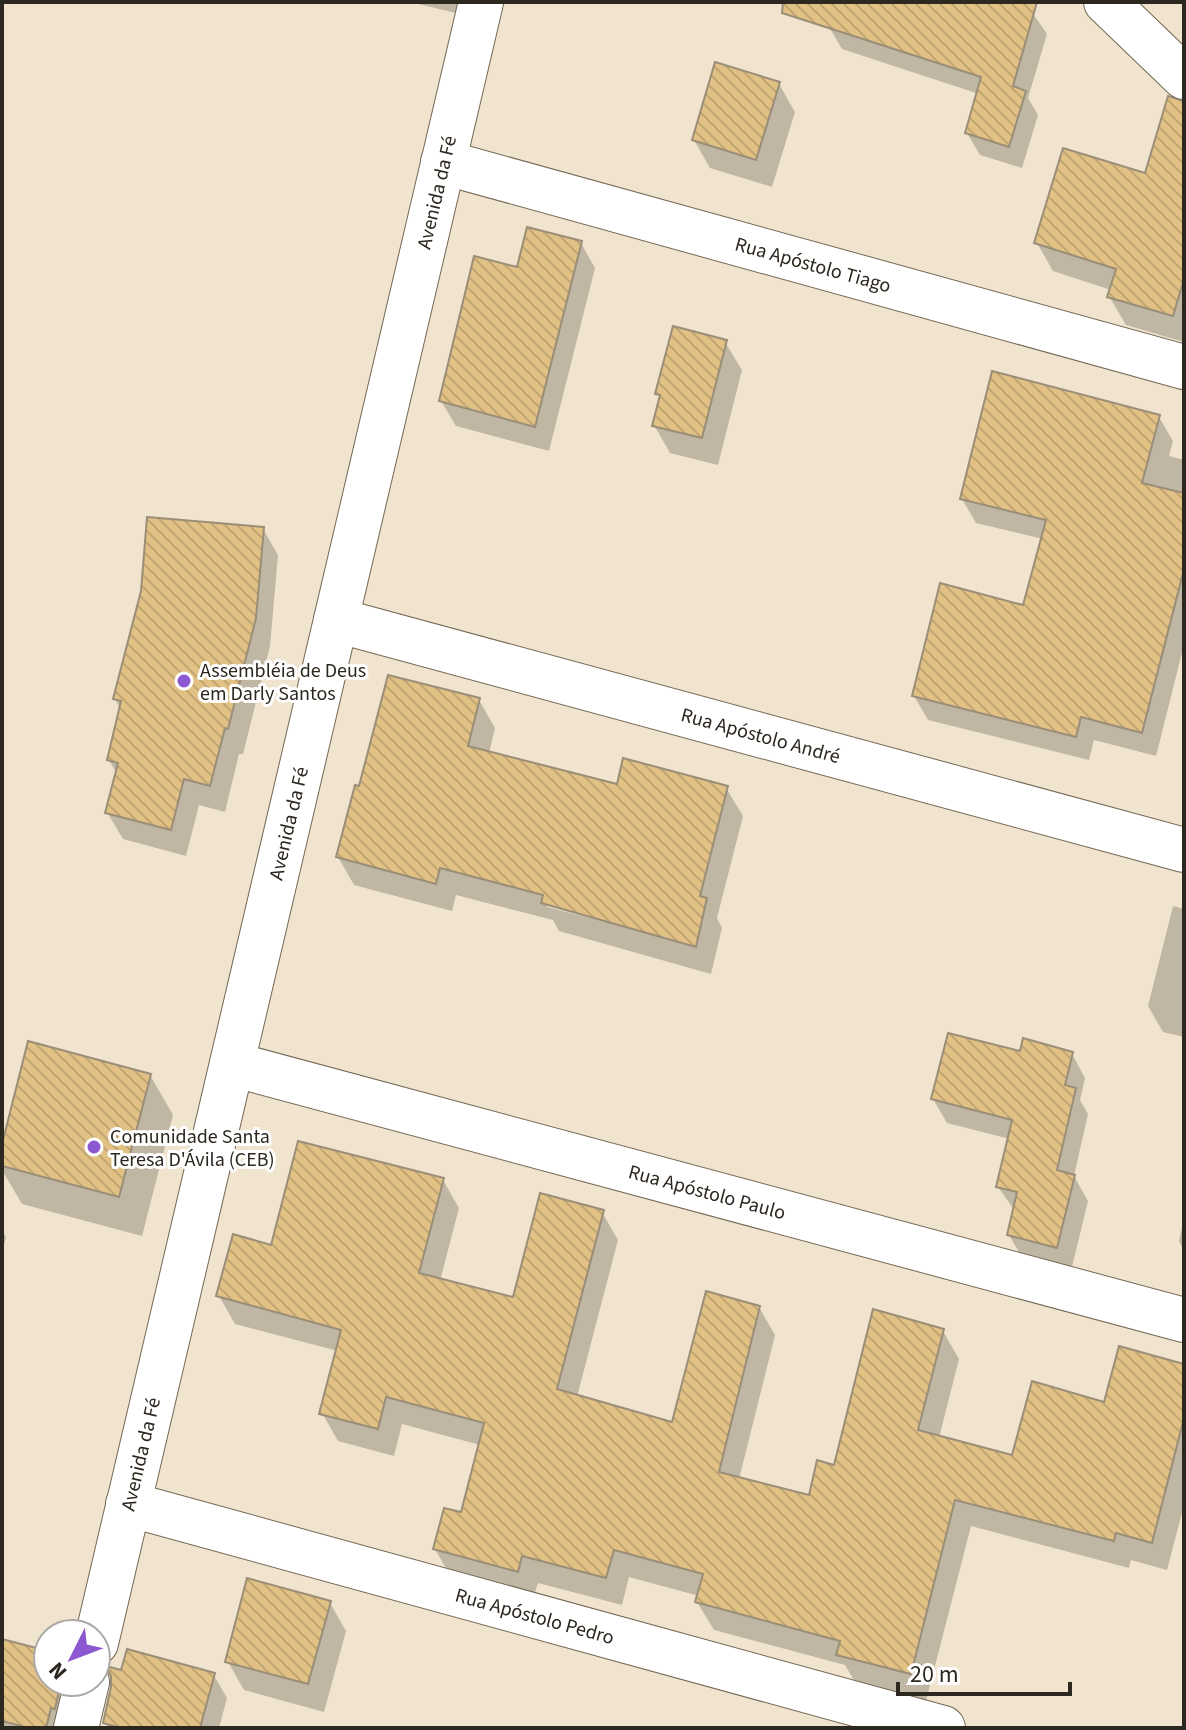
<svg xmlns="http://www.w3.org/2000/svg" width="1186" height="1730" font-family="'Source Sans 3',sans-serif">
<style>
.shadow{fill:#0003;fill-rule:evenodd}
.building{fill:url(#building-back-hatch);stroke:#9a8e79;stroke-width:2}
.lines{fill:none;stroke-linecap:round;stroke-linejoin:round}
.minor-casing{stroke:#736855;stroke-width:46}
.minor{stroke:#fff;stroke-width:44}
.poi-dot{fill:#8c58d1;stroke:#fff;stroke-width:3}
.labels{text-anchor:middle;stroke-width:6;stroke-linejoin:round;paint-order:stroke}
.street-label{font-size:20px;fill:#2c271f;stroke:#fff}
.poi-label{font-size:20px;fill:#2c271f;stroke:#fff;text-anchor:start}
</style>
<defs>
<pattern id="building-back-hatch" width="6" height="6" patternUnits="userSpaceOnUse" patternTransform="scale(2)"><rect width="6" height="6" fill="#e2c184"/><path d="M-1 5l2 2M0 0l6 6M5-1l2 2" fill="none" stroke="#c2a672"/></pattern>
</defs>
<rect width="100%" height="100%" fill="#f1e4ce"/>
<g class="shadow">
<polygon points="410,2 463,2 460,14"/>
<polygon points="837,2 1025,2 1047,34 1028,98 1038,115 1022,168 980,155 967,133 979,94 842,49 829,27"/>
<polygon points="779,84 795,112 772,187 710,168 694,140"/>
<polygon points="1184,195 1184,342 1126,325 1109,296 1111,290 1053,271 1037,243"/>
<polygon points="581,243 595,268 549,451 456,426 441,401 519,269"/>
<polygon points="725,342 742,370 718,465 670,453 654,425 661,399 657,394"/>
<polygon points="1159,417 1173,441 1169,456 1184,460 1184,645 1156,756 1094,740 1089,760 928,720 914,696 1024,607 1043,539 976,523 962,499"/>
<polygon points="263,529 278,555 270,646 243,754 239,754 225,812 199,805 186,856 123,839 107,812 117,774 109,760 121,710 115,699"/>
<path d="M479,700L495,728L489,753L618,787L726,788L743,816L717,918L722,928L711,974L559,931L553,920L456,895L452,911L354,885L338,857L360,788ZM547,903L626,923L625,927L547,907Z"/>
<polygon points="1173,906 1184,909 1184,1037 1163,1032 1148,1006"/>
<polygon points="1022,1054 1072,1054 1085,1078 1080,1100 1088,1114 1074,1176 1088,1201 1071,1271 1023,1259 1009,1235 1015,1211 998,1187 1010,1139 947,1123 933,1099"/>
<polygon points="150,1075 173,1115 142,1236 22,1204 2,1170 2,1152"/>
<polygon points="443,1180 459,1208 440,1281 515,1300 602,1212 618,1240 577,1397 674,1424 759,1307 775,1335 739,1479 810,1497 943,1331 959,1359 939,1438 1014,1458 1106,1404 1184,1366 1184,1505 1167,1570 1131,1560 1129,1568 971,1526 926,1701 855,1682 845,1665 714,1630 697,1602 699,1596 629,1577 622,1605 538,1583 533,1599 451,1577 435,1549 462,1514 480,1445 402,1424 394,1456 338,1441 322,1413 338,1351 235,1324 219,1296 272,1247"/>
<polygon points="1184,1219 1184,1251 1179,1241"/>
<polygon points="2,1231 6,1237 2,1252"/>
<polygon points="330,1603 346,1631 324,1712 244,1690 228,1662"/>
<polygon points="2,1641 48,1653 48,1682 88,1682 72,1728 2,1728"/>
<polygon points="123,1672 213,1674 227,1698 219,1728 108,1728 105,1722 113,1687"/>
</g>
<g class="building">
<polygon points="783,2 1037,2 1013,86 1026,91 1009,147 965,133 981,77 782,13"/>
<polygon points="715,62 780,82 756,160 692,140"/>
<polygon points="1168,96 1184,101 1184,279 1173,316 1107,297 1116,269 1034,243 1063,148 1145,173"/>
<polygon points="527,227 582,241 535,427 439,401 474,256 517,267"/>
<polygon points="673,326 727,340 702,438 652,426 660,395 655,394"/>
<polygon points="992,371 1160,415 1142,483 1184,493 1184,569 1142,733 1081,717 1076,737 912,696 940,583 1023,605 1046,520 960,499"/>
<polygon points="147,517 264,527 256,618 228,729 225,728 210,786 184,779 171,830 105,813 118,763 107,760 121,701 113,699 141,591"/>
<polygon points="388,675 480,698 468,746 617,784 623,758 728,786 700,896 707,898 696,947 541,903 543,895 440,868 436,884 336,857 355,785 359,786"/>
<polygon points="948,1033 1020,1051 1023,1038 1073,1052 1065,1085 1076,1088 1057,1170 1075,1175 1057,1248 1007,1235 1017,1192 996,1187 1012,1120 931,1099"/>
<polygon points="28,1041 151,1074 119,1197 2,1166 2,1144"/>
<polygon points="298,1141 444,1178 419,1273 513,1297 540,1193 604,1210 557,1389 672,1422 706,1291 760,1306 719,1472 809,1495 817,1460 834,1465 873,1309 944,1329 918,1430 1012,1455 1032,1381 1104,1402 1119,1346 1184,1364 1184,1418 1152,1543 1116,1533 1114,1541 955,1500 911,1674 836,1655 840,1641 695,1602 703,1574 614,1550 606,1578 522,1556 518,1572 433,1549 444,1508 461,1512 484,1423 386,1397 378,1429 319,1414 341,1330 216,1296 233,1234 271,1245"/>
<polygon points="247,1578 331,1601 308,1684 225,1662"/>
<polygon points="2,1639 48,1651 48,1682 61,1682 55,1709 51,1708 46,1728 29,1728 2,1721"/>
<polygon points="127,1649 215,1673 200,1728 121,1728 103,1723 111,1687 111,1676 106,1666 121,1670"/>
</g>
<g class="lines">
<defs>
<g id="minor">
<polyline points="1106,2 1184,77"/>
<path id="s1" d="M443,162L1184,367"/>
<path id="s2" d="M336,620L1184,850"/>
<path id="s3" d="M232,1064L1184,1320"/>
<path id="s4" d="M128,1504L943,1728"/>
<path id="s5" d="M96,1643L481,2"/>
<polyline points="76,1728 87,1682"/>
</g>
</defs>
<use href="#minor" class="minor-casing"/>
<use href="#minor" class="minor"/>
</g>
<g class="poi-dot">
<circle cx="184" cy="681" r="8"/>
<circle cx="94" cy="1147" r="8"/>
</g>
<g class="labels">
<g class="street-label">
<text dy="7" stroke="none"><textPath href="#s5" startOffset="1490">Avenida da Fé</textPath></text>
<text dy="7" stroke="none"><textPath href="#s1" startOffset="384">Rua Apóstolo Tiago</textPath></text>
<text dy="7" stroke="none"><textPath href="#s2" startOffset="440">Rua Apóstolo André</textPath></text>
<text dy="7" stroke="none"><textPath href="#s5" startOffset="842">Avenida da Fé</textPath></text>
<text dy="7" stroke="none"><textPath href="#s3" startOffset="492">Rua Apóstolo Paulo</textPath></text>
<text dy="7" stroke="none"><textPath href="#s5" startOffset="194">Avenida da Fé</textPath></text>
<text dy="7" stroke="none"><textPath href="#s4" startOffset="422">Rua Apóstolo Pedro</textPath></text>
</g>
<g class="poi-label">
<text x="200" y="677">Assembléia de Deus<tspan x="200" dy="23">em Darly Santos</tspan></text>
<text x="110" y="1143">Comunidade Santa<tspan x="110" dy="23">Teresa D'Ávila (CEB)</tspan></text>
</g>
</g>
<rect width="1186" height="1730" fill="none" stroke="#2c271f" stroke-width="8"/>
<g transform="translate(72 1658) rotate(228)"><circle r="38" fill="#ffffff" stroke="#aba9a5" stroke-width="2"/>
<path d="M0-6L14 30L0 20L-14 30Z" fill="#8c58d1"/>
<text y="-12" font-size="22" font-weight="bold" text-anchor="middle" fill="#2c271f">N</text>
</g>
<path d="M898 1682v12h172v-12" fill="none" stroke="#2c271f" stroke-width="4"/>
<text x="910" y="1682" font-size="24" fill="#2c271f" stroke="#ffffff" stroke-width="6" paint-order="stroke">20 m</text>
</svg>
